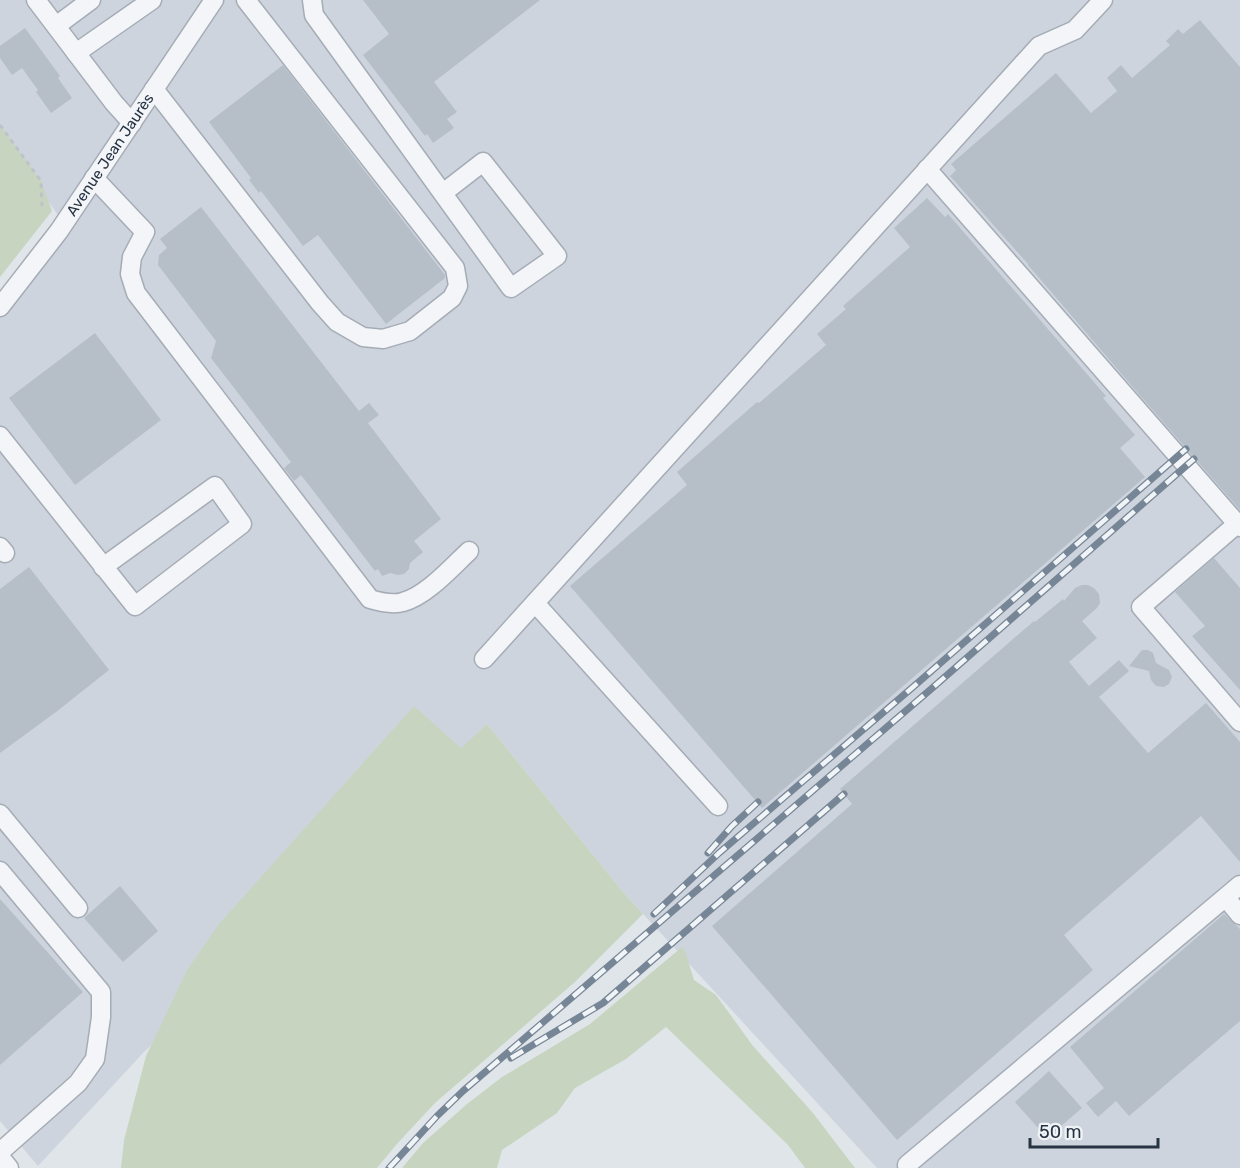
<svg xmlns="http://www.w3.org/2000/svg" width="1240" height="1168" font-family="Rubik,sans-serif">
<style>
.built{fill:#cdd4dd}
.green{fill:#c7d5c0}
.building{fill:#b6bfc8}
.lines{fill:none;stroke-linecap:round;stroke-linejoin:round}
.minor-casing{stroke:#a5acb5;stroke-width:21}
.path{stroke:#bec3c9;stroke-width:3;stroke-dasharray:4.5 4.5;stroke-linecap:butt}
.minor{stroke:#f3f5f8;stroke-width:18}
.rail-casing{stroke:#778696;stroke-width:7}
.rail{stroke:#f0f4f7;stroke-width:4.5;stroke-dasharray:14;stroke-linecap:butt}
.labels{text-anchor:middle;stroke-width:5;stroke-linejoin:round;paint-order:stroke}
.street-label{font-size:15px;fill:#273443;stroke:#f0f4f7}
</style>
<rect width="100%" height="100%" fill="#e0e5ea"/>
<polygon class="built" points="0,0 1240,0 1240,1168 877,1168 623,892 487,724 144,1052 38,1166 0,1121 0,309 63,222 0,135"/>
<g class="green">
<polygon points="0,125 41,181 52,211 0,277"/>
<polygon points="414,706 461,748 487,724 623,892 643,914 575,982 435,1103 396,1145 377,1168 121,1168 124,1140 146,1056 187,970 219,924"/>
<polygon points="682,947 685,951 694,980 716,995 753,1046 813,1113 855,1168 805,1168 788,1145 666,1027 626,1059 575,1088 557,1113 502,1150 497,1168 402,1168 423,1143 467,1104 502,1077 590,1024"/>
</g>
<g class="building">
<polygon points="363,0 540,0 434,82 457,112 447,119 454,128 433,143 427,134 425,136 363,55 389,34"/>
<polygon points="1200,20 1240,67 1240,510 1137,392 1028,265 1028,264 950,176 956,170 951,164 1056,73 1091,113 1117,91 1107,78 1121,65 1132,78 1170,45 1166,41 1178,29 1183,34"/>
<polygon points="25,28 60,76 58,78 72,98 51,113 36,92 38,90 22,68 12,75 0,58 0,46"/>
<polygon points="283,65 445,275 445,278 386,324 318,235 303,246 261,191 259,193 249,180 251,178 209,122"/>
<polygon points="927,198 945,217 948,214 1106,396 1103,398 1135,435 1120,448 1145,477 762,808 570,586 687,485 677,472 757,402 759,403 826,345 817,334 846,309 843,306 910,247 894,228"/>
<polygon points="201,207 359,411 369,403 379,415 368,423 441,519 414,541 423,552 410,563 409,569 404,574 398,575 390,573 382,576 378,569 375,571 301,475 294,481 284,468 291,462 211,358 216,341 158,265 159,255 167,248 160,239"/>
<polygon points="95,333 161,420 75,485 9,398"/>
<polygon points="1214,558 1240,588 1240,690 1192,636 1205,626 1175,592"/>
<polygon points="29,567 109,670 56,712 0,753 0,589"/>
<polygon points="1082,585 1088,585 1094,588 1099,594 1100,603 1097,608 1082,621 1097,638 1069,662 1089,686 1119,660 1129,671 1099,697 1148,753 1206,703 1240,742 1240,862 1201,816 1064,935 1093,970 897,1140 712,926 852,804 840,789 1034,621 1035,622 1063,599 1064,601 1075,588"/>
<polygon points="1142,650 1148,650 1153,653 1156,663 1169,670 1172,677 1169,684 1164,687 1156,686 1151,680 1149,671 1129,666"/>
<polygon points="120,886 158,931 123,962 84,918"/>
<polygon points="0,899 83,992 0,1065"/>
<polygon points="1224,914 1240,929 1240,1021 1129,1116 1116,1101 1098,1117 1086,1103 1104,1088 1070,1047"/>
<polygon points="1049,1071 1082,1108 1047,1138 1015,1102"/>
</g>
<g class="lines">
<defs>
<g id="minor">
<polyline points="36,0 114,103 132,123"/>
<polyline points="312,0 314,15 511,288 557,256 483,162 443,193"/>
<polyline points="56,26 91,0"/>
<polyline points="76,53 152,0"/>
<polyline points="154,89 320,303 337,322 363,337 383,339 410,331 452,298 458,286 455,268 246,0"/>
<polyline points="927,169 1240,527"/>
<path d="M94,178L145,232L132,257L130,274L136,293L370,599C380,602 393,605 403,602C426,596 451,568 469,551"/>
<path id="s1" d="M0,307L59,231L214,0"/>
<polyline points="0,436 135,606 242,524 215,486 103,567"/>
<polyline points="1237,524 1141,607 1240,722"/>
<polyline points="0,547 5,553"/>
<polyline points="535,603 718,806"/>
<polyline points="484,659 1039,46 1075,30 1103,0"/>
<polyline points="0,814 78,908"/>
<polyline points="0,871 101,992 101,1017 95,1059 78,1083 0,1152"/>
<polyline points="1226,898 1240,915"/>
<polyline points="0,1157 9,1168"/>
<polyline points="907,1165 1240,885"/>
</g>
</defs>
<use href="#minor" class="minor-casing"/>
<polyline class="path" points="0,125 41,181 42,208"/>
<use href="#minor" class="minor"/>
<defs>
<g id="rail">
<polyline points="708,853 732,826 758,802"/>
<polyline points="654,914 719,853 913,687 1186,449"/>
<polyline points="511,1058 603,1003 844,794"/>
<polyline points="389,1168 437,1116 463,1091 930,690 1194,459"/>
</g>
</defs>
<use href="#rail" class="rail-casing"/>
<use href="#rail" class="rail"/>
</g>
<g class="labels">
<g class="street-label">
<text dy="5" stroke="none"><textPath href="#s1" startOffset="188">Avenue Jean Jaurès</textPath></text>
</g>
</g>
<path d="M1030 1138v9h128v-9" fill="none" stroke="#273443" stroke-width="3"/>
<text x="1039" y="1138" font-size="18" fill="#273443" stroke="#f0f4f7" stroke-width="4.5" paint-order="stroke">50 m</text>
</svg>
